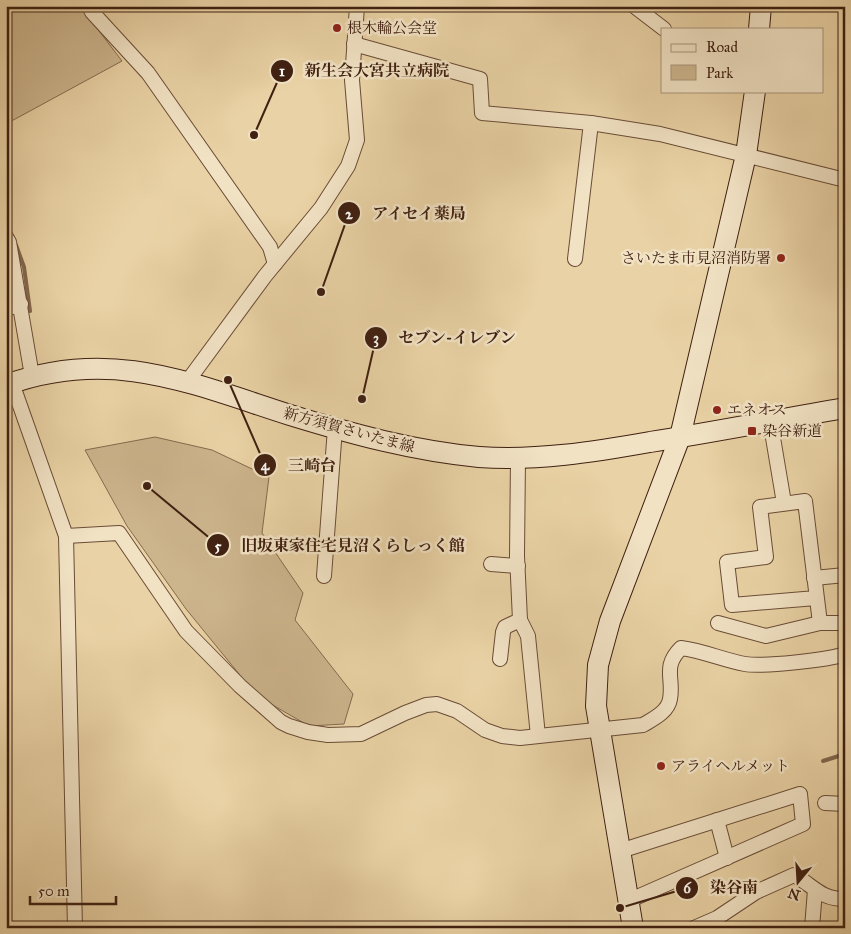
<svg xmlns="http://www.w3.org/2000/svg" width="851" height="934" font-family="'IM FELL Great Primer','Noto Serif JP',serif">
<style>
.green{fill:#ccb48c;stroke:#866a4e}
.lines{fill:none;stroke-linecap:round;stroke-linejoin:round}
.stream{stroke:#82664c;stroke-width:4}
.street-casing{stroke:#6a4c36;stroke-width:16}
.secondary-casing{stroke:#3f2011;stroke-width:22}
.street{stroke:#f1e2c4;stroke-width:14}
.secondary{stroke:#f1e2c4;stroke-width:20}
.poi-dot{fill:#8f2418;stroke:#f1e2c4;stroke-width:2}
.labels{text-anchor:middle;stroke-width:5;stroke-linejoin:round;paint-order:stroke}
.poi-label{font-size:15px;fill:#3f2011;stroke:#f1e2c4;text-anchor:start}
.street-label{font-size:15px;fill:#3f2011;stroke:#f1e2c4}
.leader{fill:none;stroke:#3f2011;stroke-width:2}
.callout-dot{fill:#3f2011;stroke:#f1e2c4;stroke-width:2}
.mark-label{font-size:15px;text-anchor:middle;font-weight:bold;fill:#fff}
.callout-label{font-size:16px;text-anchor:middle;font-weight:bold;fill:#3f2011;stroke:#f1e2c4;stroke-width:5;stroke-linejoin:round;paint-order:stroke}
</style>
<rect width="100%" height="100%" fill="#e9d2a5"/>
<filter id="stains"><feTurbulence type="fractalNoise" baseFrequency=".004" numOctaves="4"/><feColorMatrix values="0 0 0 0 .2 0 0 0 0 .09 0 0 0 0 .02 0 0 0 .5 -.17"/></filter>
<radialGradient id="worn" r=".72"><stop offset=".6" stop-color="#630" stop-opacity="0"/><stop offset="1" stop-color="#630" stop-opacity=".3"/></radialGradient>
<g class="green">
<polygon points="6,6 80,6 122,61 6,124"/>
<polygon points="155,437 212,450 269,477 262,533 303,593 295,620 353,694 344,724 309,726 257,696 186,609 127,526 85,450"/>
</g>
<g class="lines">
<g class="stream">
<polyline points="6,222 13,238"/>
<polyline points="16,245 24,267 30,311"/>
<polyline points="823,761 845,754"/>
</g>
<defs>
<g id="street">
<polyline points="89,6 92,12 148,73 270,247 275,264"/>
<polyline points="634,6 664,29"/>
<polyline points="354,44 480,79 482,113 591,123 660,134 845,180"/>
<polyline points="6,237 9,242 32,376"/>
<polyline points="575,259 591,123"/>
<polyline points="6,309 21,304"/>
<polyline points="187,382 265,276 321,208 348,166 357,140 352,80 357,6"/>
<polyline points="12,383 66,536 75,928"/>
<polyline points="770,420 784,503"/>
<path d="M66,536L119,533L186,631L240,686L281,722L289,726L308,732L328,735L361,734L405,713L426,705L437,704L457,711L485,730L502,736L520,738L643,725C653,719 668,712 670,699C674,678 662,667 681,648C704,651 723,660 745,664C762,667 829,660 845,654"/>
<polyline points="491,564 518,566"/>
<polyline points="324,576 335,428"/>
<polyline points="814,578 845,575"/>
<polyline points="816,598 732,605 727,562 766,557 760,507 805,501 820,623"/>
<polyline points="520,620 528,636 538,736"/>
<polyline points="718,623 766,636 820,623 845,623"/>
<polyline points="500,659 503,632 505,627 520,620 517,556 518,457"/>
<polyline points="825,803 845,804"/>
<polyline points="717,820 727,858"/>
<polyline points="620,851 800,794 803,824 628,901"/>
<path d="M694,928L717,918L756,892L794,875C814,886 820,899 845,899"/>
<polyline points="812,928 815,890"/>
</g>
<g id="secondary">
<polyline points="759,29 761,6"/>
<path d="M6,385C111,347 190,383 290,415C352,434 414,451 479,457C536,461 594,452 650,442C715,432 780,419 845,408"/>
<polyline points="633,928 596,706 598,665 610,621 680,437 746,155 755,91"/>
</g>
</defs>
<use href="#street" class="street-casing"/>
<use href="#secondary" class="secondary-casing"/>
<use href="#street" class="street"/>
<use href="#secondary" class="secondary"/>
</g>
<g class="poi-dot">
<circle cx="337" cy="28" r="5"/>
<circle cx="781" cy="258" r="5"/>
<circle cx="717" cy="410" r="5"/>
<rect x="747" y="426" width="10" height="10" rx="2.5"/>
<circle cx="661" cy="766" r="5"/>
</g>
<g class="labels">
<g class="poi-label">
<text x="347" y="33">根木輪公会堂</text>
<text x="771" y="263" text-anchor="end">さいたま市見沼消防署</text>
<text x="727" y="415">エネオス</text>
<text x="762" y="436">染谷新道</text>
<text x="671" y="771">アライヘルメット</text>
</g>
<g class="street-label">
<text transform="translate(349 430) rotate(15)" y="5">新方須賀さいたま線</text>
</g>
</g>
<path class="leader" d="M254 135L282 71M321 292L349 213M362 399L376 338M228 380L265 465M147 486L218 545M620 908L687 888"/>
<g class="callout-dot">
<circle cx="254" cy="135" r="5"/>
<circle cx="321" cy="292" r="5"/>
<circle cx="362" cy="399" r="5"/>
<circle cx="228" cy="380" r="5"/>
<circle cx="147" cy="486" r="5"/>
<circle cx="620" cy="908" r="5"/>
<circle cx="282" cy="71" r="12"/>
<circle cx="349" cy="213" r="12"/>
<circle cx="376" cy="338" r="12"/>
<circle cx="265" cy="465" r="12"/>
<circle cx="218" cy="545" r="12"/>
<circle cx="687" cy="888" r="12"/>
</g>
<g class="mark-label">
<text x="282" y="76">1</text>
<text x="349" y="219">2</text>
<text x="376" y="343">3</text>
<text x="265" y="470">4</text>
<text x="218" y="551">5</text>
<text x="687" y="893">6</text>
</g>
<g class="callout-label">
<text x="377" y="76">新生会大宮共立病院</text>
<text x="419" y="219">アイセイ薬局</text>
<text x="457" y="343">セブン-イレブン</text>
<text x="312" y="471">三崎台</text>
<text x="353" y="551">旧坂東家住宅見沼くらしっく館</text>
<text x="734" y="893">染谷南</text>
</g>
<rect width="851" height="934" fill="none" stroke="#e9d2a5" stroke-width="25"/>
<rect x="8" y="8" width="836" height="919" fill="none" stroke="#3f2011" stroke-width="2.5"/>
<rect x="12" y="12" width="826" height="909" fill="none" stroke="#3f2011"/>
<rect x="661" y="28" width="162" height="65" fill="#f1e2c4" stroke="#aa947c"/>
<rect x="671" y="44" width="25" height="8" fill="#f1e2c4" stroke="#aa947c"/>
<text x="706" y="52" font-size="15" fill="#3f2011">Road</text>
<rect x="671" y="65" width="25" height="15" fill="#ccb48c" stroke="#aa947c"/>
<text x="706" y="78" font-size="15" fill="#3f2011">Park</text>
<g transform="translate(798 882) rotate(198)" stroke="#f1e2c4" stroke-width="4" paint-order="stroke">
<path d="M0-4L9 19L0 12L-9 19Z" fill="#3f2011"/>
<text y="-8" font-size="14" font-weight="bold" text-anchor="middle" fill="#3f2011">N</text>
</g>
<path d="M30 896v8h86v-8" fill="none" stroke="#3f2011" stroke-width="2.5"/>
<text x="38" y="896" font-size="15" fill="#3f2011" stroke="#f1e2c4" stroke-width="4" paint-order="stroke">50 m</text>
<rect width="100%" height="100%" filter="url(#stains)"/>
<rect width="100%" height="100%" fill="url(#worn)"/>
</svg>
